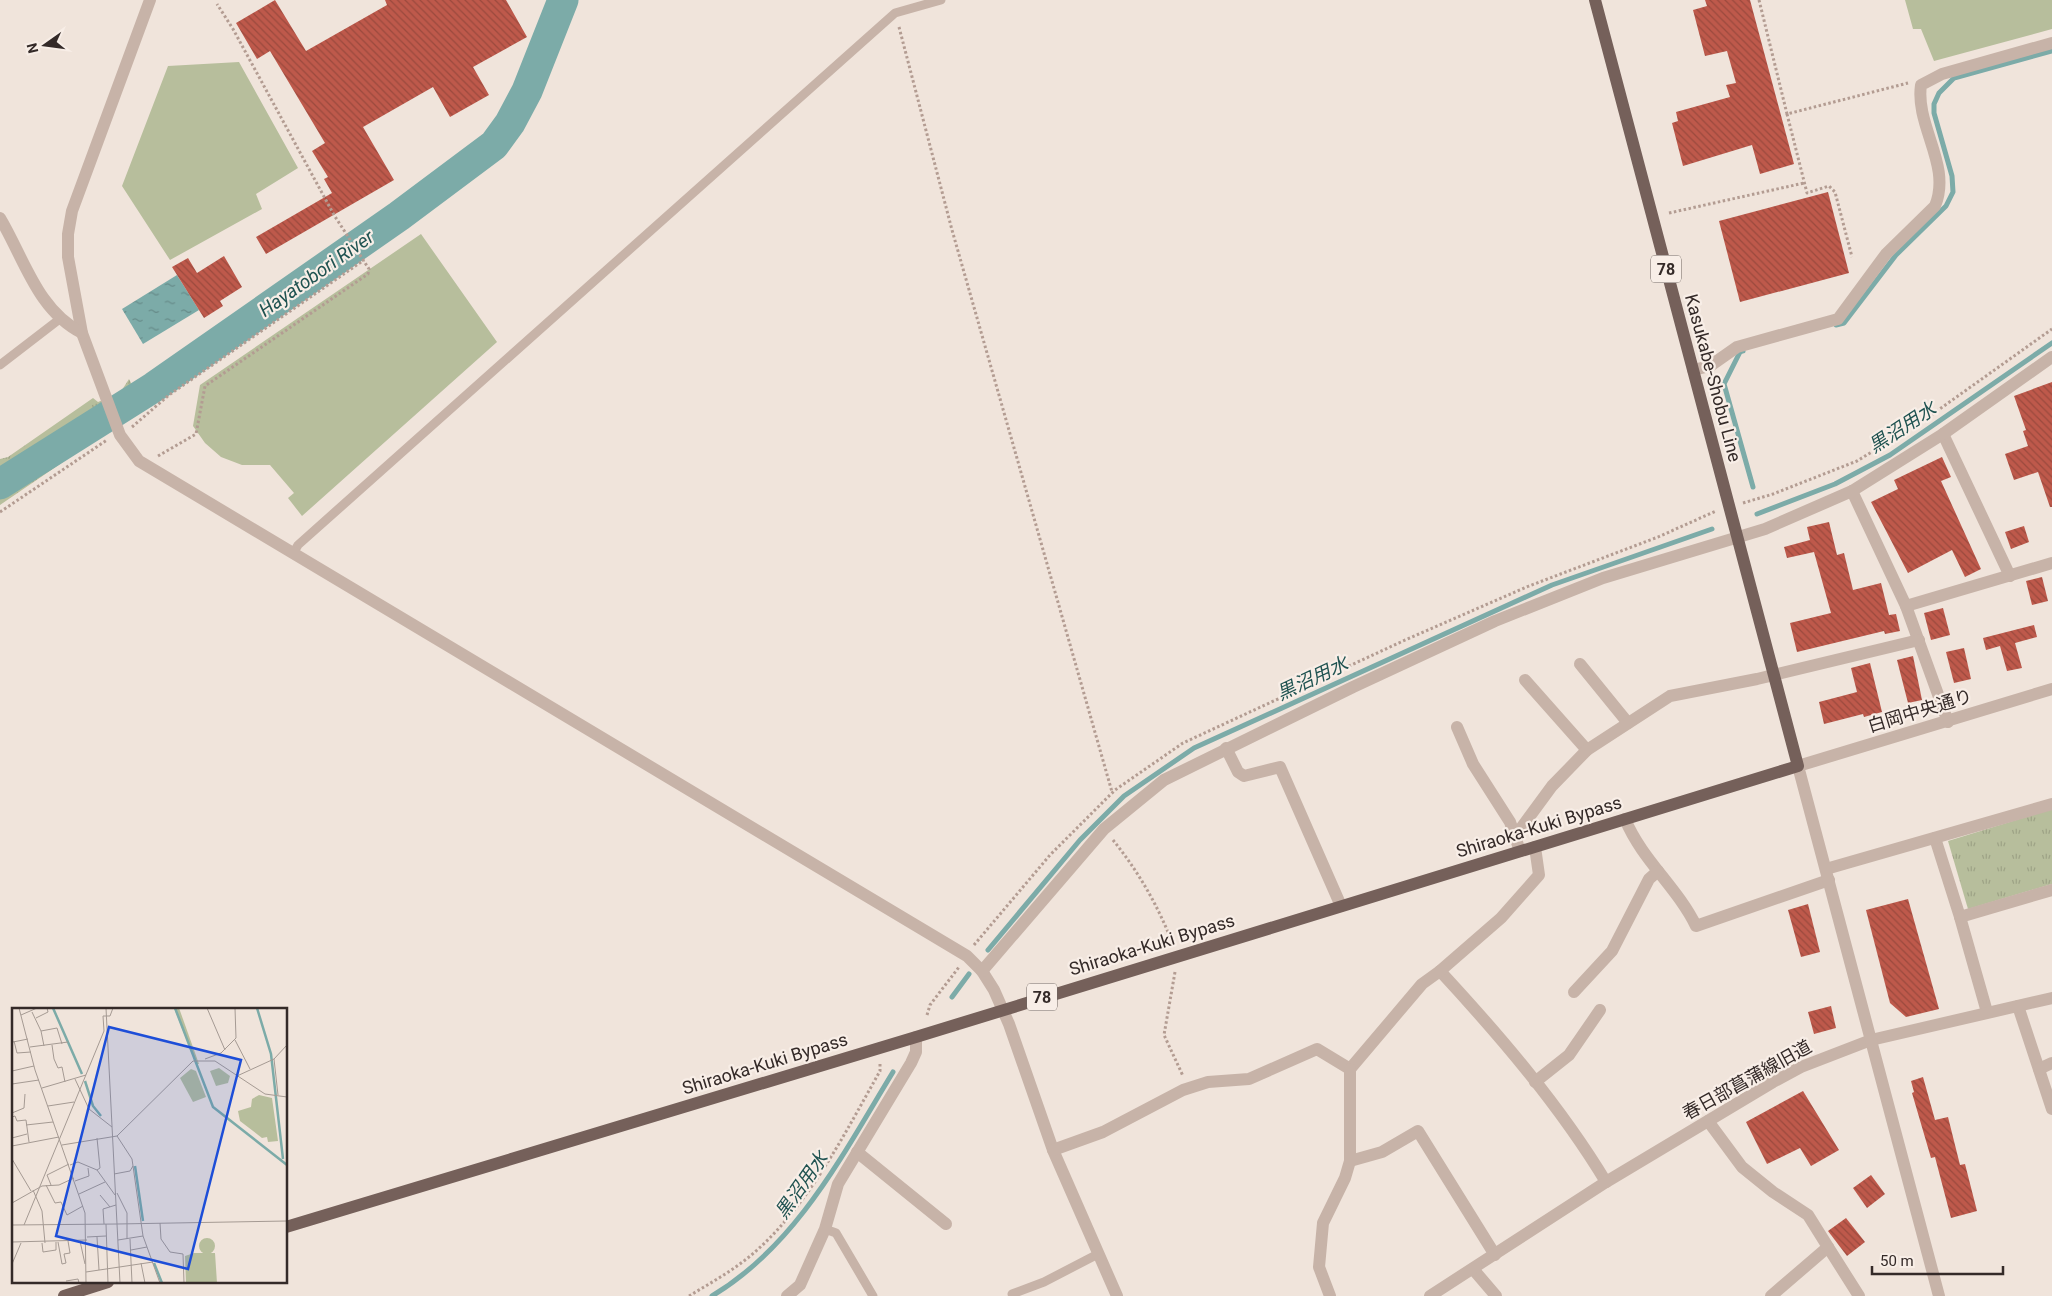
<svg xmlns="http://www.w3.org/2000/svg" width="2052" height="1296" font-family="Roboto,'Noto Sans JP',sans-serif">
<style>
.grass{fill:url(#grass-tufts)}
.garden{fill:#b7be9c}
.water{fill:url(#water-ripples)}
.lines{fill:none;stroke-linecap:round;stroke-linejoin:round}
.stream{stroke:#7caba8;stroke-width:5}
.river{stroke:#7caba8;stroke-width:31}
.building{fill:url(#building-back-hatch)}
.path{stroke:#b39c92;stroke-width:3;stroke-dasharray:2.5 2.5;stroke-linecap:butt}
.service{stroke:#c7b3a8;stroke-width:9}
.minor{stroke:#c7b3a8;stroke-width:12}
.tertiary{stroke:#c7b3a8;stroke-width:12}
.primary{stroke:#75605a;stroke-width:12}
.labels{text-anchor:middle;stroke-width:4.5;stroke-linejoin:round;paint-order:stroke}
.shield{fill:#f8eee7;stroke:#6f6561;stroke-width:1}
.shield-label{font-size:16px;font-weight:bold;fill:#342a28}
.street-label{font-size:18px;fill:#342a28;stroke:#f8eee7}
.water-label{font-size:19px;font-style:italic;fill:#205351;stroke:#f8eee7}
.inset-river{fill:none;stroke:#7caba8;stroke-width:2.5}
.inset-road{fill:none;stroke:#a59a93;stroke-width:1}
.view{fill:#1d4ed8;fill-opacity:0.15;stroke:#1d4ed8;stroke-width:2.5}
.inset-edge{fill:none;stroke:#342a28;stroke-width:2.5}
</style>
<defs>
<pattern id="grass-tufts" width="24" height="20" patternUnits="userSpaceOnUse" patternTransform="scale(1.25)"><rect width="24" height="20" fill="#b7be9c"/><path d="M3 7l-1-3M5 7V3M7 7l1-3M15 17l-1-3M17 17v-4M19 17l1-3" fill="none" stroke="#9ea386"/></pattern>
<pattern id="water-ripples" width="26" height="14" patternUnits="userSpaceOnUse" patternTransform="scale(1.25)"><rect width="26" height="14" fill="#7caba8"/><path d="M2 4q2-2 4 0t4 0M15 11q2-2 4 0t4 0" fill="none" stroke="#668b89"/></pattern>
<pattern id="building-back-hatch" width="6" height="6" patternUnits="userSpaceOnUse" patternTransform="scale(1.25)"><rect width="6" height="6" fill="#be594b"/><path d="M-1 5l2 2M0 0l6 6M5-1l2 2" fill="none" stroke="#9b4a3e"/></pattern>
</defs>
<rect width="100%" height="100%" fill="#f0e4db"/>
<g class="grass">
<polygon points="129,379 142,405 108,427 104,434 0,505 0,459 8,457 93,398 98,402 120,393"/>
<polygon points="2052,809 2052,884 1968,909 1948,841"/>
</g>
<g class="garden">
<polygon points="1905,0 2052,0 2052,29 1934,61 1921,29 1913,29"/>
<polygon points="239,62 298,168 256,194 262,209 170,260 122,186 168,66"/>
<polygon points="421,234 497,342 302,516 288,498 294,493 270,465 242,465 221,457 205,443 193,426 200,385"/>
</g>
<polygon class="water" points="177,275 199,310 143,344 122,309"/>
<g class="lines">
<g class="stream">
<polyline points="1836,325 1844,323 1896,255 1946,206 1953,192 1952,176 1934,113 1934,104 1939,93 1954,78 2052,51"/>
<polyline points="1743,351 1740,352 1724,384 1753,487"/>
<polyline points="1757,514 1835,484 1890,455 2052,343"/>
<polyline points="988,950 1080,840 1124,796 1194,748 1552,585 1712,529"/>
<polyline points="952,997 969,974"/>
<path d="M712,1296C797,1245 843,1154 893,1072"/>
</g>
<polyline class="river" points="0,484 154,387 399,216 494,145 510,123 527,91 563,0"/>
</g>
<g class="building">
<polygon points="275,0 306,51 387,5 385,0 506,0 527,37 473,67 489,95 450,117 433,87 363,127 394,180 266,254 256,237 332,193 324,179 328,177 312,151 325,143 270,51 257,59 236,23"/>
<polygon points="1705,0 1750,0 1794,164 1760,174 1752,145 1683,166 1672,123 1678,121 1676,112 1730,97 1726,85 1736,83 1727,51 1705,56 1693,10 1707,6"/>
<polygon points="1828,192 1849,273 1740,302 1719,221"/>
<polygon points="224,256 242,287 220,301 223,306 204,318 172,267 188,258 197,273"/>
<polygon points="2052,382 2052,507 2050,507 2038,472 2014,480 2005,454 2028,446 2023,431 2026,430 2014,396"/>
<polygon points="1942,457 1951,477 1941,481 1981,569 1965,577 1952,550 1908,573 1871,502 1898,489 1894,480"/>
<polygon points="1829,522 1837,555 1844,553 1853,590 1881,583 1889,615 1896,614 1900,631 1885,634 1884,631 1797,652 1790,623 1831,613 1814,552 1787,558 1784,547 1810,540 1807,527"/>
<polygon points="2024,526 2029,542 2011,549 2005,532"/>
<polygon points="2042,577 2048,601 2032,605 2026,581"/>
<polygon points="1943,608 1950,635 1931,640 1924,613"/>
<polygon points="2034,625 2037,637 2015,643 2022,668 2007,671 2000,646 1986,650 1983,638"/>
<polygon points="1964,648 1971,679 1954,683 1946,652"/>
<polygon points="1913,656 1922,700 1908,703 1897,660"/>
<polygon points="1870,663 1882,712 1864,717 1863,714 1824,724 1819,702 1857,692 1851,668"/>
<polygon points="1908,899 1939,1009 1906,1017 1890,1003 1866,910"/>
<polygon points="1808,904 1820,952 1801,957 1788,910"/>
<polygon points="1831,1006 1836,1028 1814,1034 1808,1012"/>
<polygon points="1923,1077 1935,1120 1948,1117 1960,1165 1965,1164 1977,1211 1951,1218 1935,1157 1931,1158 1912,1093 1914,1092 1911,1081"/>
<polygon points="1803,1091 1839,1150 1811,1166 1800,1148 1767,1164 1746,1122"/>
<polygon points="1871,1175 1885,1194 1867,1208 1853,1188"/>
<polygon points="1846,1218 1865,1242 1847,1256 1828,1231"/>
</g>
<g class="lines">
<g class="path">
<polyline points="1759,0 1787,114 1908,83"/>
<polyline points="899,27 952,230 1112,792"/>
<polyline points="1787,114 1807,193 1829,186 1835,192 1852,257"/>
<polyline points="1669,213 1804,183"/>
<polyline points="132,427 169,395 364,260"/>
<polyline points="158,456 196,434 205,386 368,274 369,269 334,215 233,29 217,4"/>
<polyline points="1743,503 1773,494 1857,461 1927,418 2052,329"/>
<polyline points="0,512 107,440"/>
<path d="M1113,840C1138,871 1159,907 1173,945"/>
<polyline points="974,945 1050,855 1115,790 1183,743 1403,641 1529,586 1658,537 1716,511"/>
<polyline points="1175,972 1164,1035 1183,1076"/>
<polyline points="927,1015 930,1005 959,967"/>
<path d="M689,1296C712,1282 736,1269 756,1251C810,1203 845,1133 880,1071V1064"/>
</g>
<g class="service">
<polyline points="0,365 61,318"/>
<polyline points="294,552 298,545 895,13 941,0"/>
<polyline points="825,1229 836,1233 873,1296"/>
<polyline points="1012,1294 1044,1282 1098,1254"/>
</g>
<g class="minor">
<polyline points="150,0 72,211 68,234 68,257 82,333 120,435 139,461 967,956 982,971 994,990 1009,1024 1053,1150 1117,1296"/>
<path d="M0,218C24,258 37,310 82,333"/>
<path d="M1693,370L1710,366L1737,347L1838,319L1886,254L1935,206C1952,165 1915,126 1921,85L1942,74L2052,43"/>
<polyline points="1943,434 2010,576"/>
<polyline points="1852,491 1906,606 1948,722"/>
<polyline points="1906,606 2052,563"/>
<polyline points="1580,664 1628,723"/>
<polyline points="1525,680 1587,750"/>
<polyline points="1457,727 1473,764 1510,822 1520,851"/>
<polyline points="1226,748 1238,772 1244,776 1280,767 1341,906"/>
<path d="M1625,819C1642,860 1677,887 1696,926L1829,880"/>
<polyline points="1516,835 1552,786 1587,750 1670,696 1757,679 1919,640"/>
<polyline points="1935,838 1960,917 1987,1012"/>
<polyline points="1826,869 2052,804"/>
<polyline points="1960,917 2052,890"/>
<polyline points="982,971 1104,829 1164,780 1353,687 1495,621 1603,578 1765,529 1852,491 1943,434 2052,357"/>
<path d="M1440,971C1501,1037 1560,1106 1606,1182"/>
<polyline points="1574,992 1612,951 1649,879 1658,871"/>
<polyline points="2018,1006 2052,1109"/>
<polyline points="2039,1069 2052,1063"/>
<polyline points="1535,1082 1569,1055 1600,1010"/>
<polyline points="1708,1121 1742,1167 1773,1192 1808,1215 1828,1247 1771,1296"/>
<polyline points="1053,1150 1103,1132 1183,1090 1208,1082 1249,1079 1317,1049 1350,1069 1422,984 1440,971 1501,918 1539,875 1535,847"/>
<polyline points="857,1152 946,1224"/>
<polyline points="1350,1161 1382,1152 1418,1131 1495,1255"/>
<polyline points="1828,1247 1859,1296"/>
<polyline points="1473,1269 1496,1296"/>
<polyline points="787,1296 800,1285 825,1229 838,1184 911,1063 916,1052 916,1037"/>
<polyline points="1330,1296 1319,1267 1323,1223 1345,1178 1350,1161 1350,1069"/>
</g>
<g class="tertiary">
<polyline points="1430,1296 1606,1182 1773,1082 1801,1067 1871,1040 2052,998"/>
<polyline points="1939,1296 1798,766 2052,689"/>
</g>
<g class="primary">
<polyline points="286,1227 916,1037 1798,766 1595,0"/>
<polyline points="64,1296 108,1282"/>
</g>
</g>
<g class="labels">
<g class="shield">
<rect x="1651" y="255.5" width="30" height="27" rx="4"/>
<rect x="1027" y="983.5" width="30" height="27" rx="4"/>
</g>
<g class="shield-label">
<text x="1666" y="275">78</text>
<text x="1042" y="1003">78</text>
</g>
<g class="street-label">
<text transform="translate(1713 378) rotate(75)" y="6">Kasukabe-Shobu Line</text>
<text transform="translate(1920 711) rotate(-17)" y="6">白岡中央通り</text>
<text transform="translate(1539 827) rotate(-17)" y="6">Shiraoka-Kuki Bypass</text>
<text transform="translate(1152 945) rotate(-17)" y="6">Shiraoka-Kuki Bypass</text>
<text transform="translate(765 1064) rotate(-17)" y="6">Shiraoka-Kuki Bypass</text>
<text transform="translate(1747 1080) rotate(-29)" y="6">春日部菖蒲線旧道</text>
</g>
<g class="water-label">
<text transform="translate(316 273) rotate(-35)" y="7">Hayatobori River</text>
<text transform="translate(1902 427) rotate(-33)" y="7">黒沼用水</text>
<text transform="translate(1312 678) rotate(-25)" y="7">黒沼用水</text>
<text transform="translate(801 1185) rotate(-55)" y="7">黒沼用水</text>
</g>
</g>
<g transform="translate(12 1008)">
<rect width="275" height="275" fill="#f0e4db"/>
<path d="M162,0H167L187,56H184Z" fill="#b7be9c"/>
<path d="M207,60L218,68L216,75L204,78L198,63ZM179,61L184,63L194,89L181,94L168,70ZM247,87L260,90L266,133L256,134L255,129L250,130L228,113L226,103L239,99L240,91ZM187 238a8 8 0 1 1 16 0a8 8 0 1 1-16 0ZM182,245H203L205,275H174L173,248Z" fill="#b7be9c"/>
<path class="inset-river" d="M41,0L70,66M163,0L201,99L275,157M245,0L259,46L271,151M73,73L81,98L89,108M123,158L131,213M142,255L150,275"/>
<path class="inset-road" d="M7,0L23,62L73,205L74,275M94,0L105,216L275,213M195,0L213,42M20,4L29,23L32,38M9,7L25,0M24,10L36,4L35,0M29,23L45,20L50,36M223,32L238,61M2,33L5,45L19,44M1,34L16,31M40,37L42,51L46,60L50,59L53,74M18,39L56,34M193,51L209,45L224,30L223,0M262,51L266,87M0,63L22,58M225,68L262,51L275,37M63,71L77,101L100,119M0,76L27,72M30,80L74,67M36,98L62,94M0,105L12,100L13,86M0,109L3,108L5,113L14,112L17,134M14,117L41,114M105,128L120,151L131,228L148,275M0,130L15,126M85,130L88,160L85,162L103,187M50,137L105,128L181,53H203L253,86L275,89M0,138L47,129M0,151L19,183M58,157L66,154L85,162M102,166L118,163L121,158M63,173L77,168L76,160M34,177L43,195L49,194L55,207L71,198M39,177L35,167L57,156M21,182L30,203L33,235M105,185L115,205V231M67,186L93,174M88,187L98,199M0,195L30,178L47,177L62,170M148,215L149,231L158,244L171,246L172,275M92,216L91,201L104,197M94,216L96,275M0,217L105,216L108,275M12,217L92,23L91,8H98L101,0M0,221V241M75,229L94,228M85,229L87,262M118,231L120,275M106,232L131,228M68,233L73,256M0,234L75,232M46,234L50,256L54,255L52,246L58,245L56,233M30,235L31,244L44,242V234M119,242L135,239M129,255L133,275M0,256L9,235M74,264L141,254M54,273L66,271L67,275"/>
<path class="view" d="M97,19L229,52L176,261L44,228Z"/>
<rect width="275" height="275" class="inset-edge"/>
</g>
<g transform="translate(45 45) rotate(256)" stroke="#f8eee7" stroke-width="4" paint-order="stroke">
<path d="M0-4L9 19L0 12L-9 19Z" fill="#342a28"/>
<text y="-8" font-size="14" font-weight="bold" text-anchor="middle" fill="#342a28">N</text>
</g>
<path d="M1872 1266v8h131v-8" fill="none" stroke="#342a28" stroke-width="2.5"/>
<text x="1880" y="1266" font-size="15" fill="#342a28" stroke="#f8eee7" stroke-width="4" paint-order="stroke">50 m</text>
</svg>
